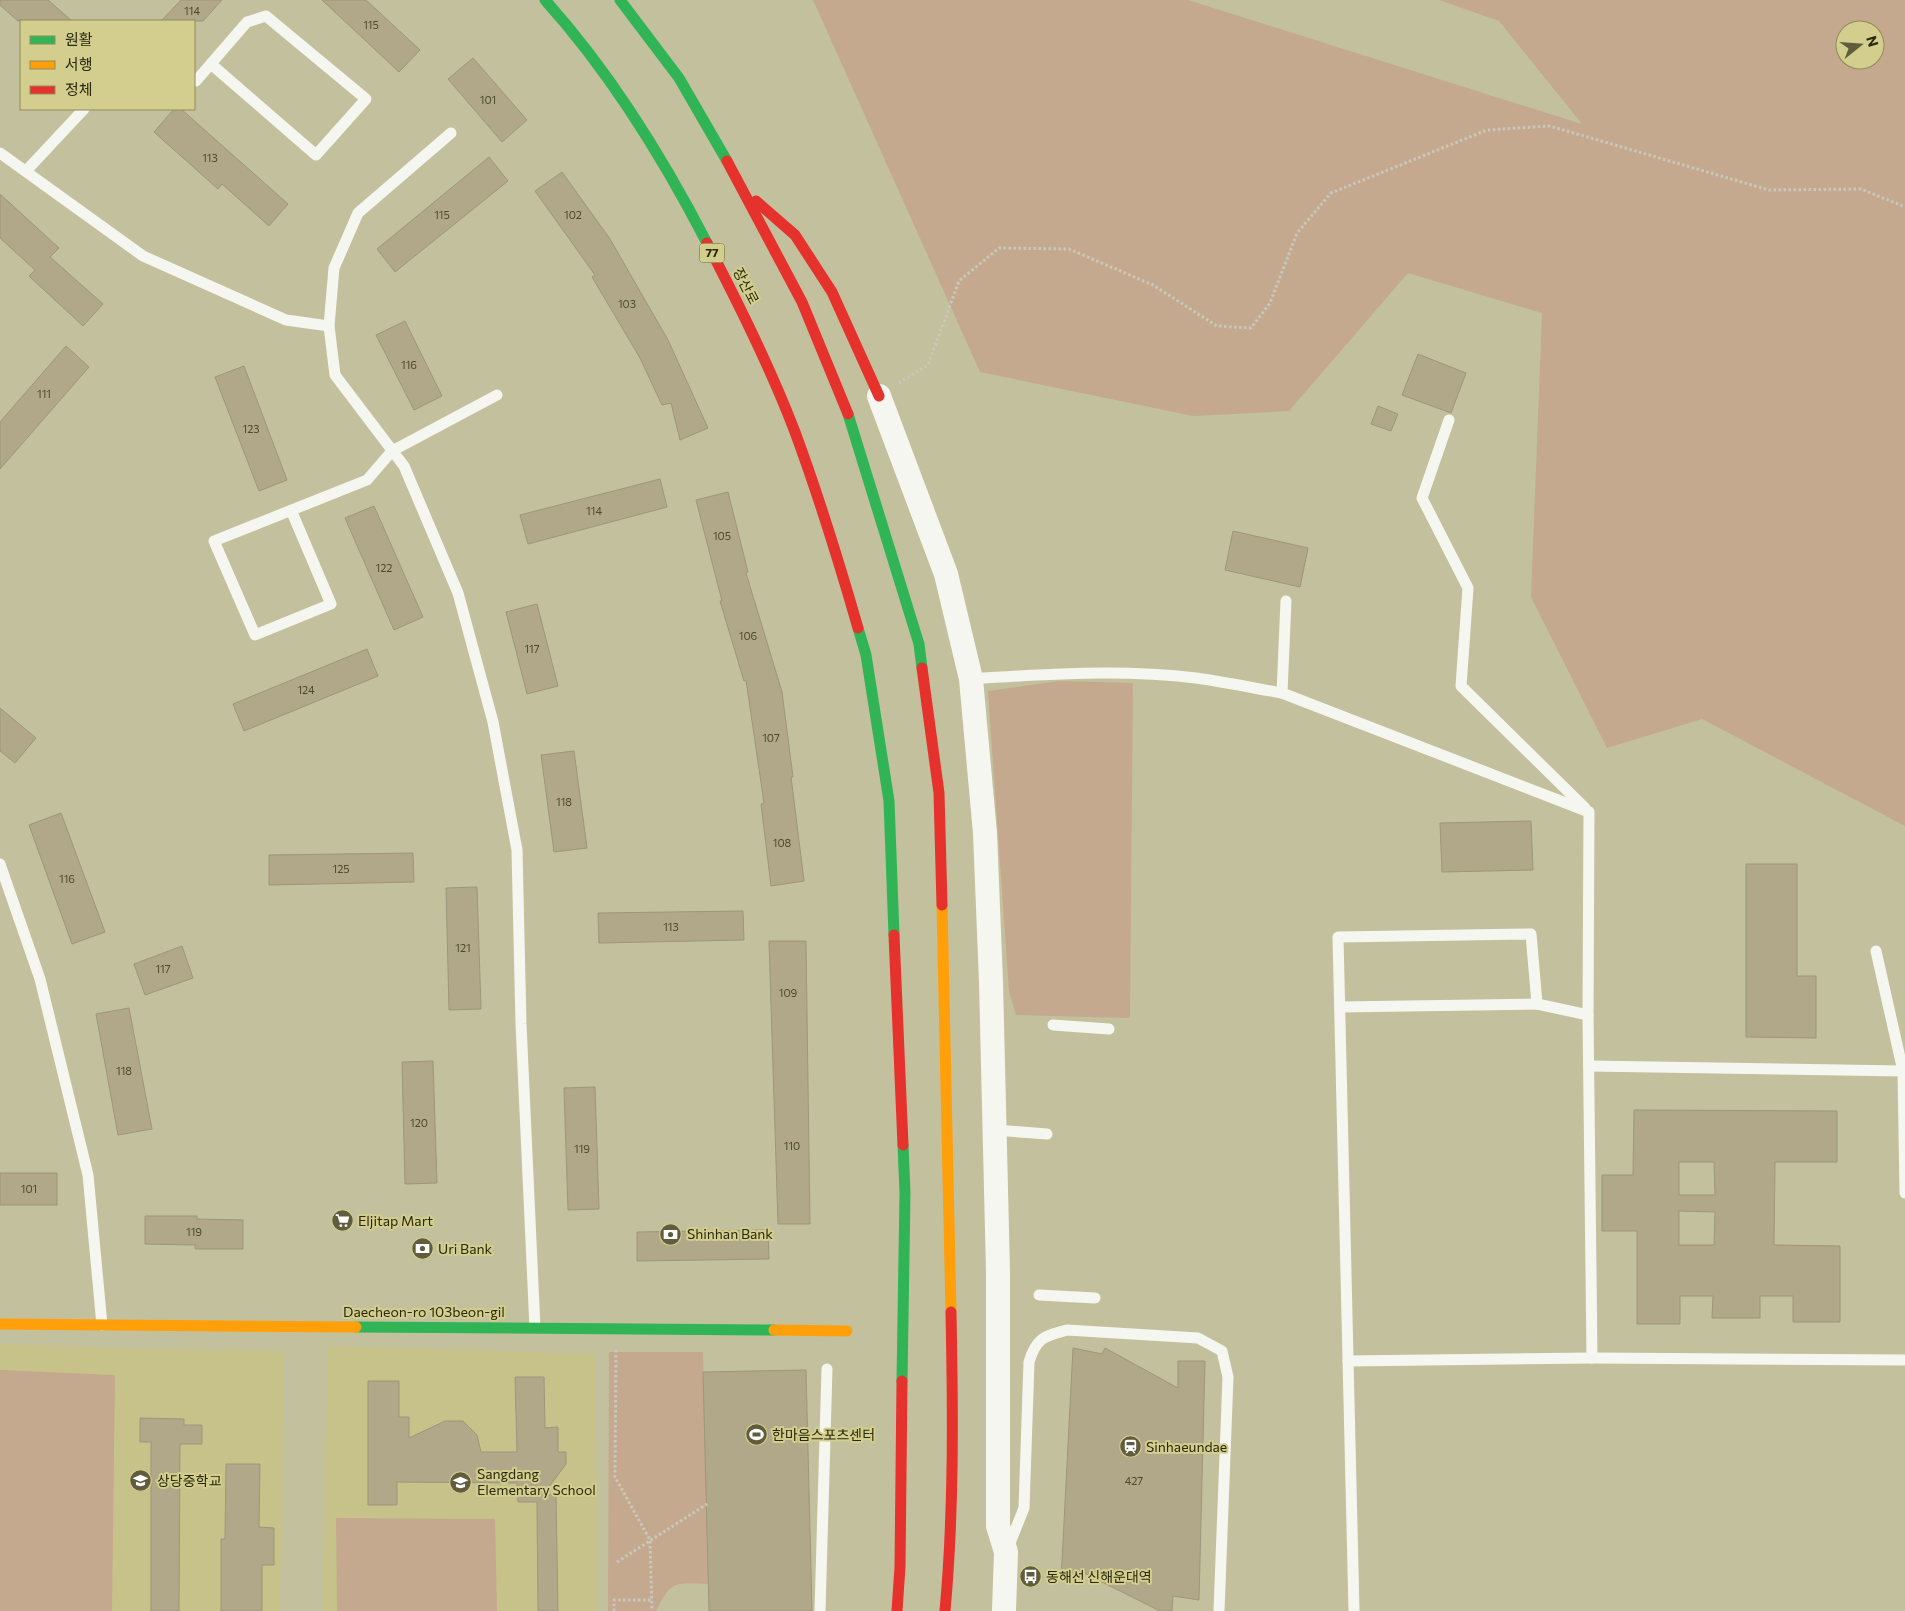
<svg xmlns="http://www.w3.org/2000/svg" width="1905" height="1611" font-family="Commissioner,'Noto Sans KR',sans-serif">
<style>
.built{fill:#c7c28a}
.green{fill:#c4a98e;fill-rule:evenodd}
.building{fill:#b1a889;stroke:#9d967b;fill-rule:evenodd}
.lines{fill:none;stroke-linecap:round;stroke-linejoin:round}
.path{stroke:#c8c8bc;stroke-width:3;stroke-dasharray:2.5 2.5;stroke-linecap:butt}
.lane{stroke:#f6f6f0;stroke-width:11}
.street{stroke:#f6f6f0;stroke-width:24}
.fast{stroke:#30b455;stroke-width:11}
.slow{stroke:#ff9f0a;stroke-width:11}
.jam{stroke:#e5322d;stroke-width:11}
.labels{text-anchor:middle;stroke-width:4;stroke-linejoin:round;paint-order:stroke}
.number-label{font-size:11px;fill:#4c492d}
.shield{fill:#d3ce8d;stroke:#5d5a33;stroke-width:1}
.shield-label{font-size:12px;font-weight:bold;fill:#2a280d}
.street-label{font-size:14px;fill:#2a280d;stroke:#d3ce8d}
.poi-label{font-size:14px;fill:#2a280d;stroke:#d3ce8d;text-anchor:start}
</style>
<rect width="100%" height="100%" fill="#c3c09d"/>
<g class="built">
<polygon points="0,1344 151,1349 284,1351 280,1611 0,1611"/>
<polygon points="328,1346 595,1354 598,1611 323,1611"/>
</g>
<g class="green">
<path d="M813,0H1188L1582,124L1499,21L1439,0H1905V826L1702,719L1607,748L1531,597L1542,313L1408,273L1289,411L1193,416L980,372ZM1845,30H1875V60H1845Z"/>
<polygon points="1059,681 1133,683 1130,1018 1016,1015 1009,992 988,691"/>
<path d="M609,1352H703L709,1584C674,1584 673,1578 656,1611H608Z"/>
<polygon points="0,1370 115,1375 112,1611 0,1611"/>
<polygon points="336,1518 495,1519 497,1611 337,1611"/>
</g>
<g class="building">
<polygon points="0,0 48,0 72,21 18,21 0,5"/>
<polygon points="181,0 222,0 203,21 161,21"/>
<polygon points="322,0 366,0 420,50 399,72"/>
<polygon points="473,58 527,120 502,142 448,79"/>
<polygon points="174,109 181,109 288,204 269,226 222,184 218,189 154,132"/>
<polygon points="489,157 508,181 395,272 377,249"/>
<polygon points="562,172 610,239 668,340 708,428 680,440 671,403 662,405 640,358 592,277 595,275 535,191"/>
<polygon points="0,194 59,248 50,257 103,304 83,326 29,276 35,270 0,238"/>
<polygon points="405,321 442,396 414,410 376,335"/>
<polygon points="66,346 89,367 0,469 0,422"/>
<polygon points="1418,354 1466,373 1451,413 1402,395"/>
<polygon points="244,366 287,480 259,491 215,377"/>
<polygon points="1378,406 1398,414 1391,431 1371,424"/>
<polygon points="660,479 667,507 528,544 520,515"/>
<polygon points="728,492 748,572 746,573 782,692 793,777 791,777 804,881 771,886 761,804 764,803 746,680 744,681 720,601 722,601 696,500"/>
<polygon points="374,506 423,617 394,630 345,518"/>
<polygon points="1233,531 1308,548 1300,587 1225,570"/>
<polygon points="537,604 558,686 527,694 506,612"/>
<polygon points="367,649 378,676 244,731 233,704"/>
<polygon points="0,708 36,738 15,763 0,751"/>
<polygon points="574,751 587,848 554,852 541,755"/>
<polygon points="61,813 105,932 72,944 29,825"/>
<polygon points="1531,821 1533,870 1442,872 1440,823"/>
<polygon points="413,853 414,882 269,885 269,855"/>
<polygon points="1746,864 1797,864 1797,976 1816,976 1816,1038 1746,1037"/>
<polygon points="477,887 481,1009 449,1010 446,888"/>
<polygon points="743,911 744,940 599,943 598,913"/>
<polygon points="769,941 806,941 810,1224 778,1224"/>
<polygon points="182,946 193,978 145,995 134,964"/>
<polygon points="129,1008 152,1129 118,1135 96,1014"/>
<polygon points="433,1061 437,1183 405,1184 402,1062"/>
<polygon points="595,1087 599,1209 568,1210 564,1088"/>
<path d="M1634,1110L1837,1111V1162H1775L1774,1245L1840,1246V1322H1793V1296H1760V1318H1712L1713,1296H1680V1324H1637V1231H1602V1175H1633ZM1679,1162H1714L1715,1195H1679ZM1679,1211L1715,1212L1714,1245H1679Z"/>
<rect x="0" y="1173" width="57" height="32"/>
<polygon points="145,1216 197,1216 197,1219 243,1220 243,1249 195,1249 195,1245 145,1244"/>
<polygon points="768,1230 769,1259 637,1261 637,1232"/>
<polygon points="1073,1348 1102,1354 1105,1348 1178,1388 1178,1361 1205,1361 1199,1600 1173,1596 1172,1611 1160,1611 1084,1573 1061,1581"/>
<polygon points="806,1370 812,1611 709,1611 703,1372"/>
<polygon points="515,1377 544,1377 545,1428 558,1427 558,1452 566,1452 566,1464 543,1495 556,1495 558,1611 538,1611 537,1502 518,1502 517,1483 397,1482 397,1505 368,1505 368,1381 399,1381 399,1417 409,1417 409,1438 445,1421 463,1421 477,1435 481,1452 517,1452"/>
<polygon points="140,1418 184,1419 184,1425 202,1425 202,1444 180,1444 179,1611 151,1611 151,1442 140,1442"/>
<polygon points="226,1464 260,1464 259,1527 274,1528 274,1565 262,1565 262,1611 221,1611 221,1539 225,1539"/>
</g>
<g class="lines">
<g class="path">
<polyline points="899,383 928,365 959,281 999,248 1069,249 1153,285 1217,326 1251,328 1270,303 1297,233 1331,193 1487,130 1550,126 1769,190 1861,189 1905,207"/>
<polyline points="616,1350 615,1477 650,1540 652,1611"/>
<polyline points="617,1562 707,1504"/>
<polyline points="614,1611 614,1600 652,1600"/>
</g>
<g class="lane">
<polyline points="194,81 196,81 247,22 266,16 366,99 316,155 211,64"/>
<polyline points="451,133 358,213 334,268 329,326 335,375 404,466 458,593 493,722 517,850 521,1024 535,1328"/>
<polyline points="0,153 143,256 286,320 329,326"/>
<polyline points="26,171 84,109"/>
<polyline points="1449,420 1422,498 1468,588 1461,686 1585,808"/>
<polyline points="291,510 331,604 255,635 214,541 367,480 392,451 497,395"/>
<polyline points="1286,601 1282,693 1589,812 1588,1015 1537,1004 1531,934 1338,937 1354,1611"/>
<path d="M971,679C1046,674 1121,669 1196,678C1225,682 1253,688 1282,693"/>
<polyline points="0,864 40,979 88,1175 102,1325"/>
<polyline points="1876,951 1903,1071"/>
<polyline points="1340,1007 1537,1004"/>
<polyline points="1588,1015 1592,1358"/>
<polyline points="1053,1025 1109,1029"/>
<polyline points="1589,1066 1903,1071 1905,1193"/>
<polyline points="995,1130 1047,1134"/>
<polyline points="1039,1295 1095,1298"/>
<polyline points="1348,1361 1592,1358 1905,1360"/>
<path d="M1008,1548L1024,1508L1029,1362C1036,1338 1044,1336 1067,1330L1198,1338L1222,1351L1228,1377L1219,1611"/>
<polyline points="820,1611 827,1369"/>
</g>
<polyline class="street" points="879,396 946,574 971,679 985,833 991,982 998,1272 998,1526 1006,1552 1004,1611"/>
<g class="fast">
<path d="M545,0C610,72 662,156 707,243"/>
<polyline points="620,0 679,78 727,161"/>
<polyline points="848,414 919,644 922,668"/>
<polyline points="858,628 866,655 889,801 894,935"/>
<polyline points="356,1327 774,1330"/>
<polyline points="902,1381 905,1193 903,1145"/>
</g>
<g class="slow">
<polyline points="942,905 951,1312"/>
<polyline points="0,1324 356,1327"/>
<polyline points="774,1330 847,1331"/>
</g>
<g class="jam">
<polyline points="727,161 802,302 848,414"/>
<polyline points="756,201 795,235 832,292 879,396"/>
<path d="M707,243C739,305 770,367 795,432C819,497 839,562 858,628"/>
<polyline points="922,668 939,793 942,905"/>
<polyline points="894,935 903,1145"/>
<polyline points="897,1611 900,1567 902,1381"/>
<path d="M945,1611C954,1512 953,1411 951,1312"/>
</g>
</g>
<defs>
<symbol id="supermarket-disc" viewBox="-11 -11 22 22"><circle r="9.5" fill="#605d3f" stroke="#d3ce8d"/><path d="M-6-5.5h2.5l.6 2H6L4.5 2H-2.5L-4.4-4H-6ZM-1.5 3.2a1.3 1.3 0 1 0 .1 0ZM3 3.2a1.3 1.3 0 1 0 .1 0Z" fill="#fff"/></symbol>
<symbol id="bank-disc" viewBox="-11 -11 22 22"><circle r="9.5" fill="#605d3f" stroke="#d3ce8d"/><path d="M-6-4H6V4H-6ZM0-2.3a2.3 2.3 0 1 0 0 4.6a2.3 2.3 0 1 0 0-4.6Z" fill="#fff"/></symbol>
<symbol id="stadium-disc" viewBox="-11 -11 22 22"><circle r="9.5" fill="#605d3f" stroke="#d3ce8d"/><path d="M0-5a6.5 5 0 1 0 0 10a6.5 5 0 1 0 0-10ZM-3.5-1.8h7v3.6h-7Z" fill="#fff"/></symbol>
<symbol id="station-disc" viewBox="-11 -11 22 22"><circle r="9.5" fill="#605d3f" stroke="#d3ce8d"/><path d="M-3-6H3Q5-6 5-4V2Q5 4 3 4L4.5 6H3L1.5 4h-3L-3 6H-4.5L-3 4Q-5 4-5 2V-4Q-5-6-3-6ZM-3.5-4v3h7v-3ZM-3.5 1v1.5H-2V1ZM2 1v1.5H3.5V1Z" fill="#fff"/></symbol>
<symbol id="school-disc" viewBox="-11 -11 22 22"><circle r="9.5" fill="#605d3f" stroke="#d3ce8d"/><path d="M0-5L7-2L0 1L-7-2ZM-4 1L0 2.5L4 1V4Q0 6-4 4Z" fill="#fff"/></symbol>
<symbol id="bus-disc" viewBox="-11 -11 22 22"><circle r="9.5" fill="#605d3f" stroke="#d3ce8d"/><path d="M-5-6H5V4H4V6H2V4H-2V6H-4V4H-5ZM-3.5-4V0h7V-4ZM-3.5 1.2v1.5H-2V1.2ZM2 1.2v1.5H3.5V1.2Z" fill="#fff"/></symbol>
</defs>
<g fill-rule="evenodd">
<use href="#supermarket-disc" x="330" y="1208" width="25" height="25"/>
<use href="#bank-disc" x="658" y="1222" width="25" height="25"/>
<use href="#bank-disc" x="410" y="1236" width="25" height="25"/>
<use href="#stadium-disc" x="744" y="1422" width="25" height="25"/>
<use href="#station-disc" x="1118" y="1434" width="25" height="25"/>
<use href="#school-disc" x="128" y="1468" width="25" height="25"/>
<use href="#school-disc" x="448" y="1470" width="25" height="25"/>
<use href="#bus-disc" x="1018" y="1564" width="25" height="25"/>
</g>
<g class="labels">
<g class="number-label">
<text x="192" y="15">114</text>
<text x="371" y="29">115</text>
<text x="488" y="104">101</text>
<text x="210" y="162">113</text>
<text x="442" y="219">115</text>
<text x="573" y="219">102</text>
<text x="627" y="308">103</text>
<text x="409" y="369">116</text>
<text x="44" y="398">111</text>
<text x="251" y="433">123</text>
<text x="594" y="515">114</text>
<text x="722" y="540">105</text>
<text x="384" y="572">122</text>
<text x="748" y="640">106</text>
<text x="532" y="653">117</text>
<text x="306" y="694">124</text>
<text x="771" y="742">107</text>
<text x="564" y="806">118</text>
<text x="782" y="847">108</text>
<text x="341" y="873">125</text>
<text x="67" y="883">116</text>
<text x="671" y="931">113</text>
<text x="463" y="952">121</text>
<text x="163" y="973">117</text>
<text x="788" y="997">109</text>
<text x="124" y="1075">118</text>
<text x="419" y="1127">120</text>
<text x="792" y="1150">110</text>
<text x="582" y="1153">119</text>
<text x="29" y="1193">101</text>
<text x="194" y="1236">119</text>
<text x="1134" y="1485">427</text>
</g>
<rect class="shield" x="699.5" y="243.5" width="25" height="19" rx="4"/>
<g class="shield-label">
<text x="712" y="257">77</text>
</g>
<g class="street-label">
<text transform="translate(746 286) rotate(63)" y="5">장산로</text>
<text x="424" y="1317">Daecheon-ro 103beon-gil</text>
</g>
<g class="poi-label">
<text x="358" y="1226">Eljitap Mart</text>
<text x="687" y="1239">Shinhan Bank</text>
<text x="438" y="1254">Uri Bank</text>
<text x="772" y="1440">한마음스포츠센터</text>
<text x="1146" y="1452">Sinhaeundae</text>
<text x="477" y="1479">Sangdang<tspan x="477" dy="16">Elementary School</tspan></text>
<text x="157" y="1486">상당중학교</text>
<text x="1046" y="1582">동해선 신해운대역</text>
</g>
</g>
<rect x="20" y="20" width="175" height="90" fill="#d3ce8d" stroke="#8f8c5a"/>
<rect x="30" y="36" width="25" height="8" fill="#30b455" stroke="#8f8c5a"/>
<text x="65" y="45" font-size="15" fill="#2a280d">원활</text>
<rect x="30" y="61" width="25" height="8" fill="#ff9f0a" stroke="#8f8c5a"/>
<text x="65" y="70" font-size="15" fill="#2a280d">서행</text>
<rect x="30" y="86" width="25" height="8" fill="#e5322d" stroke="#8f8c5a"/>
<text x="65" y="95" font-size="15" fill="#2a280d">정체</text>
<g transform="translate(1860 45) rotate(73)"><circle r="24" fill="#d3ce8d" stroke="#8f8c5a"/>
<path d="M0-4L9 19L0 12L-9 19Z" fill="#605d3f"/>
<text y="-8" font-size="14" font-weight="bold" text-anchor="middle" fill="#2a280d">N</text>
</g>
</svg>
